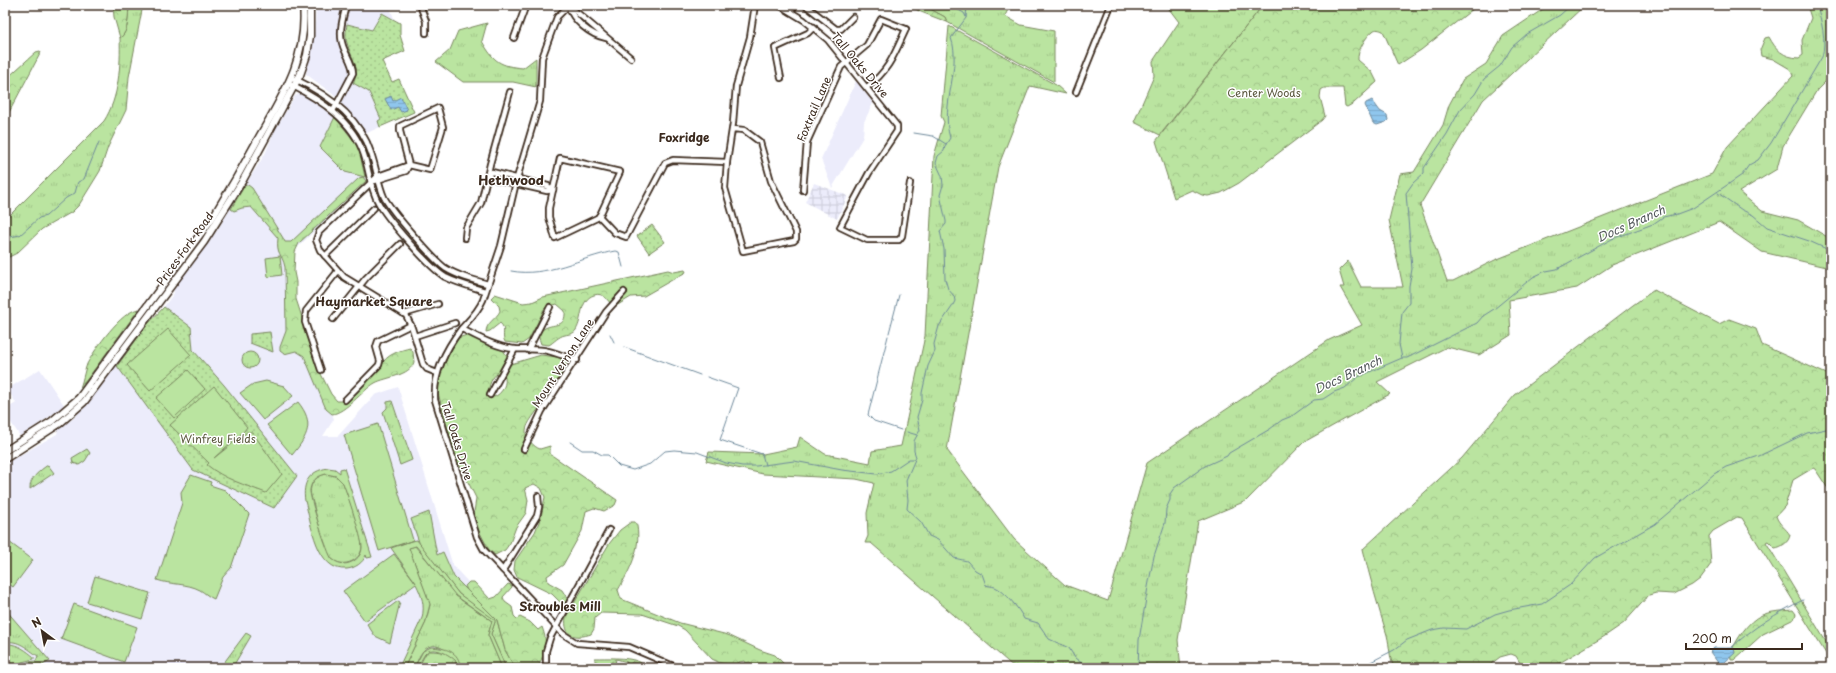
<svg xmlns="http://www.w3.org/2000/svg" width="1836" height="673" font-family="'Playpen Sans',sans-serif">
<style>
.built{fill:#ececfb}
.industrial{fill:url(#industrial-grid)}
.grass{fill:url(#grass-tufts);stroke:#7a875f}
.forest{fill:url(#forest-crowns);stroke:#7a875f;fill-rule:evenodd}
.park{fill:url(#park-dots);stroke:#7a875f}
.garden{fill:#bae4a0;stroke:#7a875f;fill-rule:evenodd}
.water{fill:url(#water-rules);stroke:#6d889a}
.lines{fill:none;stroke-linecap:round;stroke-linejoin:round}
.stream{stroke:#6d889a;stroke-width:1}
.minor-casing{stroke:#3b2a1e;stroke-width:8}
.major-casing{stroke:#3b2a1e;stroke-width:9}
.minor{stroke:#fff;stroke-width:4.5}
.major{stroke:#fff;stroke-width:6}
.labels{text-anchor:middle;stroke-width:3;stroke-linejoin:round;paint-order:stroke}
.street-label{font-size:11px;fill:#3b2a1e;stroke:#fff}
.park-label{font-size:11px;fill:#5b583e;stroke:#fff}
.neighbourhood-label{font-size:12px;font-weight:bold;fill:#3b2a1e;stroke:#fff}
.water-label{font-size:12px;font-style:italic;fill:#54595c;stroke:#fff}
.quarter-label{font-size:13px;font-weight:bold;fill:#3b2a1e;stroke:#fff}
</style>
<defs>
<pattern id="industrial-grid" width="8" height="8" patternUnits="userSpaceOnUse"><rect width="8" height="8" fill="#ececfb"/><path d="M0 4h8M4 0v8" fill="none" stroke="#cbcbd7"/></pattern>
<pattern id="grass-tufts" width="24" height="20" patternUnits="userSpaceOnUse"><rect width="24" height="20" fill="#bae4a0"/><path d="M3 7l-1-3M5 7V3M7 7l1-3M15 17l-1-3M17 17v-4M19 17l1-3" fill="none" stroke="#a1c489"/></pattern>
<pattern id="forest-crowns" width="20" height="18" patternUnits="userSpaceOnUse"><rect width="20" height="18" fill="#bae4a0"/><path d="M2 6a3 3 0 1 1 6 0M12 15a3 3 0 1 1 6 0" fill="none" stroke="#a1c489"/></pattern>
<pattern id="park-dots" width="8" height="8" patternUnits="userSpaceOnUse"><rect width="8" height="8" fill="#bae4a0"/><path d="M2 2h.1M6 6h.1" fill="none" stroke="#a1c489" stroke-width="1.8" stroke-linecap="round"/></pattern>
<pattern id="water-rules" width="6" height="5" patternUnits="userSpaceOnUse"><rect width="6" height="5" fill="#8fc6ed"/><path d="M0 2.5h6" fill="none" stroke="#7caacb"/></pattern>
</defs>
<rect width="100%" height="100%" fill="#fff"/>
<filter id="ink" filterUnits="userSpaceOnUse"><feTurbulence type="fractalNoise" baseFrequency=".025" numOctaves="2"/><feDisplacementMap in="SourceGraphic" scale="8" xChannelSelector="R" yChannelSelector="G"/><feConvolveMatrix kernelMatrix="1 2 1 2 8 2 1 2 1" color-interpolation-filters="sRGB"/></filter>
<g filter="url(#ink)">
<g class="built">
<polygon points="316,5 389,5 395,21 382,13 372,30 347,24 345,33 357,68 353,83 369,92 381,119 378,121 380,127 365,134 342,106 342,101 306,74 315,30"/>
<polygon points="856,81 873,103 864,122 863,137 832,188 821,159"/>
<polygon points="299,94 306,95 329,110 335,117 320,147 345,172 365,177 365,181 291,254 291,298 334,419 323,436 338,436 375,395 398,387 453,566 500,616 518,668 5,668 5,464 57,434 58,430 74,418 93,397 148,324 157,316 174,293 174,289 216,232 265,154 275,130 295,96"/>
<polygon points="40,369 64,405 49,417 20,436 5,414 5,410 16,403 7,389"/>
</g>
<polygon class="industrial" points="814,183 848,196 837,219 805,202"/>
<g class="grass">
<path d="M129,5H143L129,77L126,110L108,147L100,171L79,205L72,212L42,229L17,253L5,259V220L104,121C119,98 121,65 120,38C129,32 128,15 129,5Z"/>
<polygon points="923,5 1010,5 1005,16 1021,25 1054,31 1054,82 947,22 945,17"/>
<polygon points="1166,5 1263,5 1160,135 1134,122 1154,76 1153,61 1179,22"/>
<path d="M1549,5H1585L1483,100L1420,205L1447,281H1453L1495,260L1712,174L1727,147L1793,76L1790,69L1773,59L1761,56L1760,50L1765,38L1769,37C1776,50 1783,57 1799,58L1803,55L1802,40L1811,18L1807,5H1828L1831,13V76L1817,90L1783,146L1777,169L1739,192L1762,211L1798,220L1831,239V268L1762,252L1719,222L1612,265L1577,288L1509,300L1511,335L1479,355L1447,347L1377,382L1390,394L1304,442L1246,501L1198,521L1178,640L1181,668H1015L871,543H865L868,536L867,513L874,483L856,479L763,474L706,461L709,452L763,454L797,447L800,437L825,454L870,463L872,451L901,446L925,336L934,156L944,122L941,116L949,26L1056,85L1066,94L1030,86L998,167L947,450L1014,539L1037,560L1065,585L1108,601L1147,463L1329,340L1362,325L1340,287H1344L1339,270L1348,261L1361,287H1403L1389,220L1400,174L1414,172L1443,125L1449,105L1463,79L1486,64L1503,36Z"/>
<path d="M487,23L482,41C494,62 500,66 523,68L536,58V87L513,82H463L436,62L450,50L458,31Z"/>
<polygon points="335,117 358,146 365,177 345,172 320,147"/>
<circle cx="250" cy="360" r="8"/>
<polygon points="392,401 412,460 400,465 383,412 387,408 387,402"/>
<polygon points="87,449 90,453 85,461 79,465 73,463 72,458"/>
<path d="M48,465L54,473L30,489C29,479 40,470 48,465Z"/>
<path d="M329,474L339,478L343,483C348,495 361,533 362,545C363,562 338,571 329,555C322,541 316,513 311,496C308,484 317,474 329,474Z"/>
<polygon points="429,512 437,555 443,552 454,577 497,620 505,650 515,668 506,668 491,634 495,622 459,594 420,545 411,519"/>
<path d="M415,546L461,600L492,621L488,635L502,668H460V663C451,655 436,637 423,651C419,655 417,663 414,668H404L425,624L430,605L409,548Z"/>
<path d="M5,609L50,661L37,668H20L28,662L36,661L38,656C29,650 17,638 5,643Z"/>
<polygon points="246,633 251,636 232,668 220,668"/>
<path d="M8,644C18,644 27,651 34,657V659L22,662L15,668L5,664V645Z"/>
</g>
<g class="forest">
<path d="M113,5H129C128,15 129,32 120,38L114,17Z"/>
<polygon points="908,5 923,5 945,17 947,22 921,12"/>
<path d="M1263,5H1478L1421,50L1398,65L1383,31C1380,30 1376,28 1373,31C1366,36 1357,51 1358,60L1372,72L1377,82L1354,103L1347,107L1345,106L1343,88H1324L1321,90L1320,97L1325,116L1322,120L1239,183L1221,193L1208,196L1202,195L1192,190L1174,198L1156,141Z"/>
<polygon points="40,51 41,52 5,120 5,80 36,52"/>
<path d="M363,177L366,181L299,243L295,252L294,272L296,282V299L320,372L331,394L337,401H347L382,365C385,355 401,350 410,348L413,352L414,362C410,376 386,377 375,383C363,390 345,413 332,414L326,409L304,356L296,351L284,354L280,351V347L286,331L285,267C282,253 276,255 278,238L251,207L242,208L234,211L231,209L245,185H248L252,188L283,238L285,242H291L359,178Z"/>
<path d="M668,270L674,272L685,270L686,272L644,296L631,297L616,306H612C608,300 603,292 594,295C579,300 583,319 576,330C574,334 569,334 565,335C559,336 554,342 549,345L541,344L538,335C540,333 542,329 545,328C555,323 566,328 565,311L557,304L545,308L529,339L522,344L505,342C501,335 507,329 500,323L490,331L486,332C486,323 496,319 500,311L499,306L491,298L495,294L523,303L532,302L543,297Z"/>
<path d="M1654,290L1719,324L1729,319L1756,329L1762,345L1831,376V493L1815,469L1813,468L1793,480L1785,506L1776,516C1779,525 1786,528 1790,535C1789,542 1782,547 1775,548L1768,541L1766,542L1831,650V662L1742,518L1737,517L1713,531L1709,536L1711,564L1700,579L1692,585L1674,594L1656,593L1649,595L1624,623L1605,636L1551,668H1523L1516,656L1511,654L1500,657L1486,668H1394C1389,657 1390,647 1387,635C1378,607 1370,578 1363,549L1462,458L1515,395L1633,305Z"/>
<path d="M139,309L88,378L80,388C83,380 84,372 87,364C95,349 121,311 139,309Z"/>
<path d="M467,335L503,350L507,356V360L511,364L541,355L565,358L567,363C563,372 558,382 553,390C547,400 526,421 526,431C525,438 534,447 540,449L550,446V454L617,500L615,505L604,511L594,508L586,511L582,531L563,565L547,576L548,582L562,590L567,598V601L562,604L552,594L517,577L514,570L515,561L535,532L541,517L545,497L541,488L534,484L525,488L528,500L526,513L516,527L510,543L505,550L495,555L489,550L477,527L474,513L476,498L456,458L438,393L440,375L448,356L458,338ZM498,373L504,375C508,383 502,394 494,397L489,394C488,385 492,377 498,373Z"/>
<path d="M631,522H635L637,526C641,549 630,570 618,590L621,599L680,623L728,635L760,650L775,655L788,668H746L751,667L750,662L746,663L745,661L739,662V667L744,666V668L720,663L712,659L685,630L678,626L642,614L601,613L595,618L594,629L591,634C576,639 563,637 566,617L609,544L620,530Z"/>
<path d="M469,582H474L490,599L496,597L508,584L511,585L512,587L503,597L505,602L512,607L514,616L517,619L520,617L530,622L538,630L542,627C549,645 544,652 538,668L535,667L533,668H515L505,650L497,620L467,590L465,586Z"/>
<path d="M1793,610L1796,614L1794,619L1763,634L1734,660H1731L1730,653C1737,640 1747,621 1762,615C1771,611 1783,611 1793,610Z"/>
<path d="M429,651C441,651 448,652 456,661V668H418L426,653Z"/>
<path d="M595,658C606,658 627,657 637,661C641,662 645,666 648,668H641L642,665L632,662L630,668H625L627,662L616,659L615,664L622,668H578L580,662L595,663Z"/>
</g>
<g class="park">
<path d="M382,13L400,23V35L405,51L382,61L392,82L399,79L414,112L380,127L378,121L381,119L369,92L353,83C361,67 351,58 347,43C345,37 346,31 347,24L372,30Z"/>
<polygon points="652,225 665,242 649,253 637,236"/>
<polygon points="164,307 191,327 193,350 224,385 297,476 274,508 193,470 117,366 148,324"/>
<polygon points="270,332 273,352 250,343 250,334"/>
</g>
<g class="garden">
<polygon points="280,256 282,275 268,277 266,258"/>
<polygon points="168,329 191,355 150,391 127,365"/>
<polygon points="188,370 205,389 174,418 156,398"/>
<polygon points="266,381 284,386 293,396 263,420 240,393 253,384"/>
<path d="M214,386L247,427L244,431L214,458L247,432H252L282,474L266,493C245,485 224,479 207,465L209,463L170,425Z"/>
<path d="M298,402C315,423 308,436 292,455L267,425Z"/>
<path d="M378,424L413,540L411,541L417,540L459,594L495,620V622L491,634L506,668H502L488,635L492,621L456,596L416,546L409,548L430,604L425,624L404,668L399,667L422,618C425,605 422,596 416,584L365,621L343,591L394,554L416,583L391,548L411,541L379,551L344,435Z"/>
<path d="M328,468L335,469L340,473V469L344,468L372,557L367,558L366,555C363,563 355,568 347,569C316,572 311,522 305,501C302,483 309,471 328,468ZM326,474L336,476L343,483C347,493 362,538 362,547C362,555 356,561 349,563C344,565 337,563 332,559C328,555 309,497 310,490C311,481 317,476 326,474Z"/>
<path d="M191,475L211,482L210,485L225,490L249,514L231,568L223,577L214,599C209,597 205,593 200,590C187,583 171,585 157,580L182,503L181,492Z"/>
<polygon points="5,539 33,560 13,587 5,581"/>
<polygon points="95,576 150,593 142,619 87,602"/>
<polygon points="398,601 400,602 390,643 375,636 367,624"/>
<polygon points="74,604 137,627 124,662 61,639"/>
<path d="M431,647C445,648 460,651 460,668H456V661C450,655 433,644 425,654C422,658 420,663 418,668H414L423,651Z"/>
</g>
<g class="water">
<polygon points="391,96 393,101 401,97 407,110 401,112 398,107 391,110 385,99"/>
<polygon points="1372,100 1380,111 1387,115 1388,120 1386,122 1377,125 1373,123 1365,105 1366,103"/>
<polygon points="1714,648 1734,648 1735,653 1725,662 1719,664 1710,652"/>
</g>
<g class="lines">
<g class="stream">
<polyline points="949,5 964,13 966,17"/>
<path d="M967,5L966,18L951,38C962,67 940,105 950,138L945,146L944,151L938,156L936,163L942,176L943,185L940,195L946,221V224L940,231L944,249L945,279L948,289L954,296L955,301L952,307L939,326L934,344L935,351L928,366L922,393V400L917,417L920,430L914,441V451L916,457L906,480L908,500L907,509L921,522L929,536L938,540L954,558L967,561L975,570L982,574L986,585C989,586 991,586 995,587C1005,591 1020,610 1024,619L1038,623L1049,639L1069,648L1075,658L1088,668"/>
<polyline points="914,133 933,136 946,144"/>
<polyline points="1718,193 1742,210 1753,215 1767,227 1809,241 1831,251"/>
<polyline points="5,238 20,235 39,218 46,216 66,198 75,193 78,182 84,179 99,142"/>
<path d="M511,271C547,278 581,257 615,251L619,252L623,267"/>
<polyline points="889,333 899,295"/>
<polyline points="610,334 614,342"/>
<polyline points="888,336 868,415 874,421 901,430"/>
<polyline points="624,347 700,375"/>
<polyline points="1402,358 1399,344 1402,312 1409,303 1409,286 1412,269 1406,193 1413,183 1424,173 1424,168 1447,134 1460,110 1475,94 1484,79 1500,66 1512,47 1527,34 1560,15 1571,5"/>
<polyline points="707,377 738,388 720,440 762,454 765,465"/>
<polyline points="907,432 917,435"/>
<polyline points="570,442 582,450 593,450 602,455 608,455 619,466 633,470 650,464 665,451 674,450 697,452 726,463 742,466 756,466 794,461 842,470 877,474 891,471 909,459 914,459"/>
<path d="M1731,648C1752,628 1777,613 1803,600"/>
<path d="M1138,668L1139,640L1148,587L1154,556L1165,523L1166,509L1170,500V494L1174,488L1205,466L1227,456L1229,453L1270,429L1282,420L1292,416L1314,400L1323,399L1334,392L1345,388L1358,377L1402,358H1407L1477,323L1483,316L1494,309L1533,277L1546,271L1557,269L1612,239L1653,224L1663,217L1677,214L1693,208L1742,175L1749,165L1758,160L1771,143L1822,57C1827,40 1821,21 1817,5"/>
<polyline points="1359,668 1394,650 1407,640 1432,630 1444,628 1466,629 1495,614 1509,610 1542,604 1570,585 1595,558 1655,524 1714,474 1726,467 1759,456 1807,433 1831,428"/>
<polyline points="1713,668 1718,662"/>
</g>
<defs>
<g id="minor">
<polyline points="420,5 426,21 426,33"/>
<polyline points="568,5 631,58"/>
<path d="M568,5C573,21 590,35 606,38"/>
<path d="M569,5L557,17L542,58L540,101L517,178L501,246L483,300C478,312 469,320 461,329C445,350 433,373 435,400L477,537L484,550L563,634L577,643L629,647L678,668"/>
<polyline points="779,5 804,20 828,40 897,126 897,131 869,173 840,227 867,240 899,240 902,236 910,183"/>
<polyline points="805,5 836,29 841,29 853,17"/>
<polyline points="791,12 795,5"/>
<polyline points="514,38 526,5"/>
<polyline points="781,78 775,48 808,33 814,27"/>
<path d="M295,79C327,94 360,118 371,153C376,167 378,183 384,197C391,211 433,259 445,268C458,276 473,280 488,284"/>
<path d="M291,85C321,100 353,121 364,155C369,170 370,188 378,202C387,219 429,267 445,277C457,283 472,287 485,291"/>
<polyline points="1076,92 1111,5"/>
<path d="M333,111L353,73C353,64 346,55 343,46C338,33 343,18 346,5"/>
<polyline points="733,129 744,130 760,142 771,181 796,232 796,239 794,241 743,251 725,188 727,162 733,123 736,86 750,37 755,5"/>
<polygon points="560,158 620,172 599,217 555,238 549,217 549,208"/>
<polygon points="492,172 548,186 553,190 547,191 490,178 488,174"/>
<polyline points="371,182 406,171 409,165 400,131 400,126 438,108 443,127 430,170 409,165 378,176 319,232 316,240 320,250 344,277 406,315 412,328 423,364 427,369 437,373"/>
<path d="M803,190L807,142L841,67L867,45L881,19L906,29C895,53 889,71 867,87"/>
<polyline points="599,216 615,233 626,237 665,163 673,160 727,162"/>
<polyline points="465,238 466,228 481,203 490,164 510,92"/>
<polyline points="325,256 374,208"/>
<polyline points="404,314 438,304"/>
<polyline points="333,319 366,278 400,244"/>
<path d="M462,329C478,337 495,347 514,349C525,350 537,348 548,351C554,352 574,360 577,360"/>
<polyline points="415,336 455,323"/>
<polyline points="528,350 550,307"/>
<polyline points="321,370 305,322 306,311 338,271"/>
<polyline points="490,395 515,349"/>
<polyline points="345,400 379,365 380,361 376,347 378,341 411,325"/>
<polyline points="524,449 542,411 606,312 624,292"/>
<polyline points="503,570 537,516 539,507 538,496"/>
<polyline points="546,668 546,651 550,638 609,530"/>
</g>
<g id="major">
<path d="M5,451L52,421L79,398L213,217C229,191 244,165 258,139C283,95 308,58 303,5"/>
<polyline points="5,459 59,424 84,402 204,242 243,180 300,75 307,55 310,36 310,5"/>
</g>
</defs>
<use href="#minor" class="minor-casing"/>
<use href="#major" class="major-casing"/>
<use href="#minor" class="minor"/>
<use href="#major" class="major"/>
</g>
</g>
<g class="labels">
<g class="street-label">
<text transform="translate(860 65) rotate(50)" y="4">Tall Oaks Drive</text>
<text transform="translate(814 109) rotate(-67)" y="4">Foxtrail Lane</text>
<text transform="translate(185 249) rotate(-54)" y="4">Prices Fork Road</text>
<text transform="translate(563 363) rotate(-57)" y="4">Mount Vernon Lane</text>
<text transform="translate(457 441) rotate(73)" y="4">Tall Oaks Drive</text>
</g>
<g class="park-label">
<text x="1264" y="97">Center Woods</text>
<text x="218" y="443">Winfrey Fields</text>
</g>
<g class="neighbourhood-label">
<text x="684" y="142">Foxridge</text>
<text x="374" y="306">Haymarket Square</text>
<text x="560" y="611">Stroubles Mill</text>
</g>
<g class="water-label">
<text transform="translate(1631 224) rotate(-24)" y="4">Docs Branch</text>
<text transform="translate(1348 375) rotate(-25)" y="4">Docs Branch</text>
</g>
<g class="quarter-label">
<text x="511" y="185">Hethwood</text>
</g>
</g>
<rect width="1836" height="673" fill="none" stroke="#fff" stroke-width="20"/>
<rect x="10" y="10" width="1816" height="653" fill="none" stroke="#3b2a1e" stroke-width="1.5" filter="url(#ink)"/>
<g transform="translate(42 631) rotate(328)" stroke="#ffffff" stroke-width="3" paint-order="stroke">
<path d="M0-3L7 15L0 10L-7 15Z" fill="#3b2a1e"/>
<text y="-6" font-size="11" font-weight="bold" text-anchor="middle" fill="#3b2a1e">N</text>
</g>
<path d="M1686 643v6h116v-6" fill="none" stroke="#3b2a1e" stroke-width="2"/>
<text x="1692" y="643" font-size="12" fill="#3b2a1e" stroke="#ffffff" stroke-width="3" paint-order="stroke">200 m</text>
</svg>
